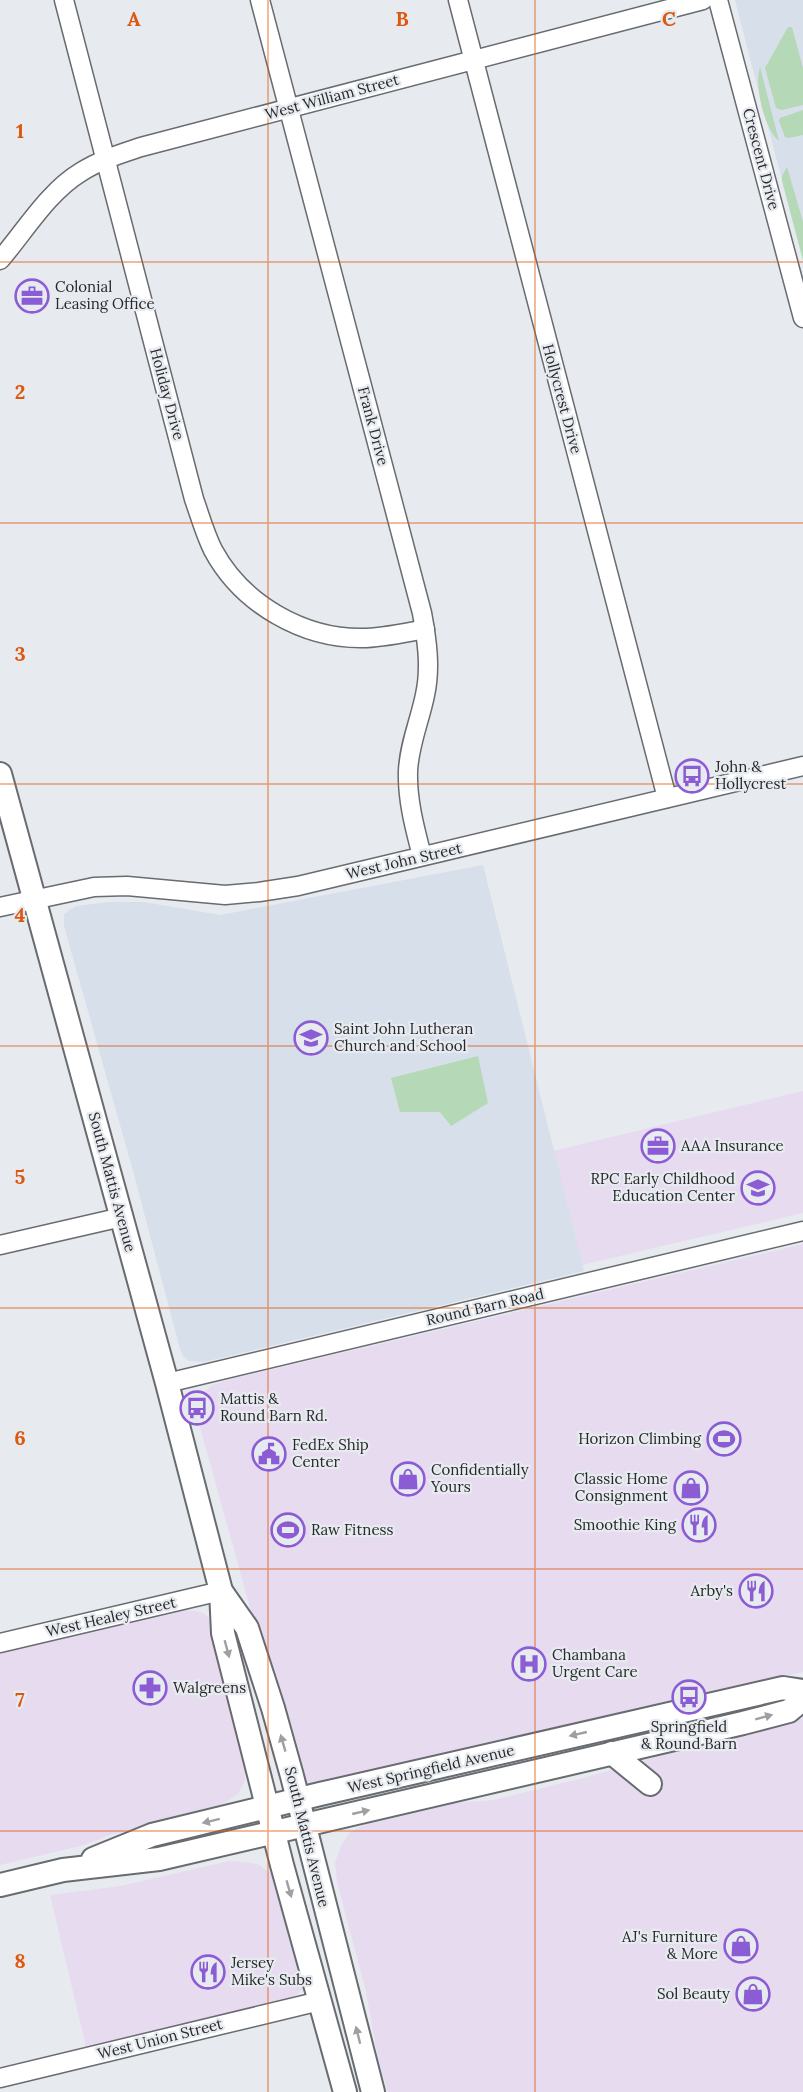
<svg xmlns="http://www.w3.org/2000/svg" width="803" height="2092" font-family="Lora,serif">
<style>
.commercial{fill:#e7dbf0}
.built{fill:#d6dfea}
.green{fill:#b5d8b7}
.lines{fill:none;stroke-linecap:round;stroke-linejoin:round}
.minor-casing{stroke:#686b6f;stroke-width:21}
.major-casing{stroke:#686b6f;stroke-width:26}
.minor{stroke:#fff;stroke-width:18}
.major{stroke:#fff;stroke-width:22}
.oneway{fill:#9e9fa0}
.grid{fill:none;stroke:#de570e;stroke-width:1.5;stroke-opacity:0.55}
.labels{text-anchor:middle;stroke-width:4.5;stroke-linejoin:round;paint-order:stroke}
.street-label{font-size:15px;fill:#28292b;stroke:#e7ebf0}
.poi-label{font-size:15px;fill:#28292b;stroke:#e7ebf0;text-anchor:start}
.grid-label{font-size:20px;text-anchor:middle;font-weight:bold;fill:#de570e;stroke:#e7ebf0;stroke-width:4.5;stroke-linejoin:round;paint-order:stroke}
</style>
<rect width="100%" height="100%" fill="#e7ebf0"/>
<g class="commercial">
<polygon points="803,1091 803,1213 582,1265 553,1151"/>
<polygon points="803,1244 803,1672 300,1788 195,1409 201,1395 212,1385 236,1378"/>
<polygon points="185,1610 197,1611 205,1614 211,1620 245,1766 245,1781 238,1794 226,1802 203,1813 110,1835 81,1846 0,1865 0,1654"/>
<polygon points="803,1718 803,2092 388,2092 378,2059 366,1992 337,1882 335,1863 341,1846 350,1832 370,1822 431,1805 494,1800 587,1777 709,1741"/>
<polygon points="229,1861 247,1862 260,1865 270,1873 277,1884 304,1980 303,1989 292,1998 86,2047 50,1895 120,1886"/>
</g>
<g class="built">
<polygon points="735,0 803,0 803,260 745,39"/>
<polygon points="483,865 584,1271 204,1362 189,1361 183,1356 180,1349 133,1171 64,926 64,914 76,906 110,902 144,902 220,915"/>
</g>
<g class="green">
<polygon points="788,27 792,27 803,68 803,105 782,110 776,108 765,68"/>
<path d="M760,67L779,141C764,129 754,85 760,67Z"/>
<polygon points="803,110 803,135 788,138 785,137 779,121 780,118"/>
<polygon points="787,167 803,222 803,260 782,181 782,176"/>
<polygon points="478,1056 488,1103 451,1126 440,1112 400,1112 391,1078"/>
</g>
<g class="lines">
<defs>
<g id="minor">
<path d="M64,0L194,499C200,516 205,534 213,550C242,604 304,640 366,638C386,637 405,633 425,629"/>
<path d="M260,0L422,613C427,640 431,668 425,695C420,720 409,745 408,771C407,800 415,829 422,856"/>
<polyline points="458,0 667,798"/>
<polyline points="718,0 803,318"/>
<path d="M0,260C25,231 48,192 81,172C100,160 120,154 141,147L703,0"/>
<polyline points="0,907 94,887 127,886 225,895 259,892 298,886 803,766"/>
<polyline points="0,1245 122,1217"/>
<polyline points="167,1383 803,1231"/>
<polyline points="0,1643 221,1591"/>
<polyline points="0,2078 320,2001"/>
</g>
<g id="major">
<polyline points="0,774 167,1383 221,1591 223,1633 282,1865 345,2092"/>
<polyline points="221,1591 247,1628 273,1708 292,1776 373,2092"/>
<polyline points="612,1753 650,1784"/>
<polyline points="93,1859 152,1835 320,1794 783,1688 803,1691"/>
<polyline points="0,1885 63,1870 159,1859 743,1723 789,1711 803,1699"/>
</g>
</defs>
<use href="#minor" class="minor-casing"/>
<use href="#major" class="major-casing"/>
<use href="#minor" class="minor"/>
<use href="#major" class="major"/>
</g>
<defs><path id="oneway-solid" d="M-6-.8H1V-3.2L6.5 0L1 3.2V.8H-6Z" transform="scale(1.5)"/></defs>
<g class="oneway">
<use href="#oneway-solid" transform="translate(227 1649) rotate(75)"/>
<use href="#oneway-solid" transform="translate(764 1717) rotate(-15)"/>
<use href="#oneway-solid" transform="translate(578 1734) rotate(167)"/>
<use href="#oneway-solid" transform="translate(283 1743) rotate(-106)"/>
<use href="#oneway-solid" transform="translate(361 1812) rotate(-13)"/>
<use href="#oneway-solid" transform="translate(211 1821) rotate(166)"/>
<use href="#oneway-solid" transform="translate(289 1889) rotate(74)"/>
<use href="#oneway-solid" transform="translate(358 2035) rotate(-104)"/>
</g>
<path class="grid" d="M268,0V2092M535,0V2092M0,262H803M0,523H803M0,784H803M0,1046H803M0,1308H803M0,1569H803M0,1831H803"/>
<defs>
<symbol id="office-ring" viewBox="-11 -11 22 22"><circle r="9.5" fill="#e7ebf0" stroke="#8c5cd5" stroke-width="1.5"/><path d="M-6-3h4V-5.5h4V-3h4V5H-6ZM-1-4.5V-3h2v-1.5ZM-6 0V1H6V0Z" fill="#8c5cd5"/></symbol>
<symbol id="bus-ring" viewBox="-11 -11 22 22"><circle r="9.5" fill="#e7ebf0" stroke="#8c5cd5" stroke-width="1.5"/><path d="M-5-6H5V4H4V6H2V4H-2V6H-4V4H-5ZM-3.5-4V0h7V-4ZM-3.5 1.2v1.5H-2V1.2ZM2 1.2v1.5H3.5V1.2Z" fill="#8c5cd5"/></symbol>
<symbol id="school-ring" viewBox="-11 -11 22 22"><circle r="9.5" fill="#e7ebf0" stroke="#8c5cd5" stroke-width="1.5"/><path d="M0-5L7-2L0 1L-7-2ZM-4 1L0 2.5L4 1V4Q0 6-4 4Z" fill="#8c5cd5"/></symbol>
<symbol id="stadium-ring" viewBox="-11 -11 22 22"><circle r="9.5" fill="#e7ebf0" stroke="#8c5cd5" stroke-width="1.5"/><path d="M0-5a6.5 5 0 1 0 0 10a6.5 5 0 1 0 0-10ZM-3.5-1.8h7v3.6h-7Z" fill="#8c5cd5"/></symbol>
<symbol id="civic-ring" viewBox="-11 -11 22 22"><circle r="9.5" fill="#e7ebf0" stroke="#8c5cd5" stroke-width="1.5"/><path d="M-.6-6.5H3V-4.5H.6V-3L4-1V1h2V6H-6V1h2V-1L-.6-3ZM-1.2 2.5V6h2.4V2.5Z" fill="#8c5cd5"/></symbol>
<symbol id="shop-ring" viewBox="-11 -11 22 22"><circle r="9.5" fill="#e7ebf0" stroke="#8c5cd5" stroke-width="1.5"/><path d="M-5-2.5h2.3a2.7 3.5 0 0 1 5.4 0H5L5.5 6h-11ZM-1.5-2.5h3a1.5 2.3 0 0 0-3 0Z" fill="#8c5cd5"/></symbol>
<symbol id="restaurant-ring" viewBox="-11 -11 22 22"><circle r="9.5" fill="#e7ebf0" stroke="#8c5cd5" stroke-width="1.5"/><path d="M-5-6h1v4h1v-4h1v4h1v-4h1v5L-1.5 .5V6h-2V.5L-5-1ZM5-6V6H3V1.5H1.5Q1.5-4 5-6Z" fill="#8c5cd5"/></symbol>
<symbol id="hospital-ring" viewBox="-11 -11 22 22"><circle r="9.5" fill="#e7ebf0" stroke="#8c5cd5" stroke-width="1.5"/><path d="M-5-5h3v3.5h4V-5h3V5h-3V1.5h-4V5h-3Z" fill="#8c5cd5"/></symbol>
<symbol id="pharmacy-ring" viewBox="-11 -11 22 22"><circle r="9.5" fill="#e7ebf0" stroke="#8c5cd5" stroke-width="1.5"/><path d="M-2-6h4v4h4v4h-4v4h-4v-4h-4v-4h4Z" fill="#8c5cd5"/></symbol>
</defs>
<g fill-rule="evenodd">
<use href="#office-ring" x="13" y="277" width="38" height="38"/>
<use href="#bus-ring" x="673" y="757" width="38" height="38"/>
<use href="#school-ring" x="292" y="1019" width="38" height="38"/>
<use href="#office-ring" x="639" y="1127" width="38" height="38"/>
<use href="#school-ring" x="739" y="1169" width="38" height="38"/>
<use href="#bus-ring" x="178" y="1389" width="38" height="38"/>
<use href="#stadium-ring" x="705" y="1420" width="38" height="38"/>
<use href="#civic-ring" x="250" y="1435" width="38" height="38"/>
<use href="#shop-ring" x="389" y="1460" width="38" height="38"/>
<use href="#shop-ring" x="672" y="1469" width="38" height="38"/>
<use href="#restaurant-ring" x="680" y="1506" width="38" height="38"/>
<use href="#stadium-ring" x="269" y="1511" width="38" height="38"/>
<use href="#restaurant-ring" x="737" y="1572" width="38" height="38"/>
<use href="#hospital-ring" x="510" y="1645" width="38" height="38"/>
<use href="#pharmacy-ring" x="131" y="1669" width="38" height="38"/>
<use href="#bus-ring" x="670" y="1678" width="38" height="38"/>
<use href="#shop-ring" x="722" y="1927" width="38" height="38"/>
<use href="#restaurant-ring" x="189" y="1953" width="38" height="38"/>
<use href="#shop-ring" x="734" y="1975" width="38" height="38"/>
</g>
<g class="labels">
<g class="street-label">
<text transform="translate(332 97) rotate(-15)" y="5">West William Street</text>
<text transform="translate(761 159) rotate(75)" y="5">Crescent Drive</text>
<text transform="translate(167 394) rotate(75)" y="5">Holiday Drive</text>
<text transform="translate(562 399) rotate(75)" y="5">Hollycrest Drive</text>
<text transform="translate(373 426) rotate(75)" y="5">Frank Drive</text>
<text transform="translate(404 861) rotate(-13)" y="5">West John Street</text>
<text transform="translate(112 1182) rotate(75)" y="5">South Mattis Avenue</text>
<text transform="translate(485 1307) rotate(-13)" y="5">Round Barn Road</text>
<text transform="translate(111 1617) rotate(-13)" y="5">West Healey Street</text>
<text transform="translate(431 1769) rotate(-13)" y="5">West Springfield Avenue</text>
<text transform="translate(307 1837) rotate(76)" y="5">South Mattis Avenue</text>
<text transform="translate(160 2039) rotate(-14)" y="5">West Union Street</text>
</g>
<g class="poi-label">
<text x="55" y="292">Colonial<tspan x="55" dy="17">Leasing Office</tspan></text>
<text x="715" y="772">John &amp;<tspan x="715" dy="17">Hollycrest</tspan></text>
<text x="334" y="1034">Saint John Lutheran<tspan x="334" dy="17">Church and School</tspan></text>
<text x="681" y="1151">AAA Insurance</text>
<text x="735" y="1184" text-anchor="end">RPC Early Childhood<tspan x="735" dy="17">Education Center</tspan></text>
<text x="220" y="1404">Mattis &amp;<tspan x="220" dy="17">Round Barn Rd.</tspan></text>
<text x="701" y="1444" text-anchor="end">Horizon Climbing</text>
<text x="292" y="1450">FedEx Ship<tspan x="292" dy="17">Center</tspan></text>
<text x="431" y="1475">Confidentially<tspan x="431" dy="17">Yours</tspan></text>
<text x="668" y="1484" text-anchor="end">Classic Home<tspan x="668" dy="17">Consignment</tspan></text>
<text x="676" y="1530" text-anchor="end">Smoothie King</text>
<text x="311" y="1535">Raw Fitness</text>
<text x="733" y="1596" text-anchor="end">Arby's</text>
<text x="552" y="1660">Chambana<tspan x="552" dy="17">Urgent Care</tspan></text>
<text x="173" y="1693">Walgreens</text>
<text x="689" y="1732" text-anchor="middle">Springfield<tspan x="689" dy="17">&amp; Round Barn</tspan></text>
<text x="718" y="1942" text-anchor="end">AJ's Furniture<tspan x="718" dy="17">&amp; More</tspan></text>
<text x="231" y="1968">Jersey<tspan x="231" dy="17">Mike's Subs</tspan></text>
<text x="730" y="1999" text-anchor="end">Sol Beauty</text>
</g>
</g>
<g class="grid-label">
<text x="134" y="26">A</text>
<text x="402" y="26">B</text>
<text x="669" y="26">C</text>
<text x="20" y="138">1</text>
<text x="20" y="399">2</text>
<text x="20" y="661">3</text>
<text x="20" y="922">4</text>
<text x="20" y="1184">5</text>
<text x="20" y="1445">6</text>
<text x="20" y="1707">7</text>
<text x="20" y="1968">8</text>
</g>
</svg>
